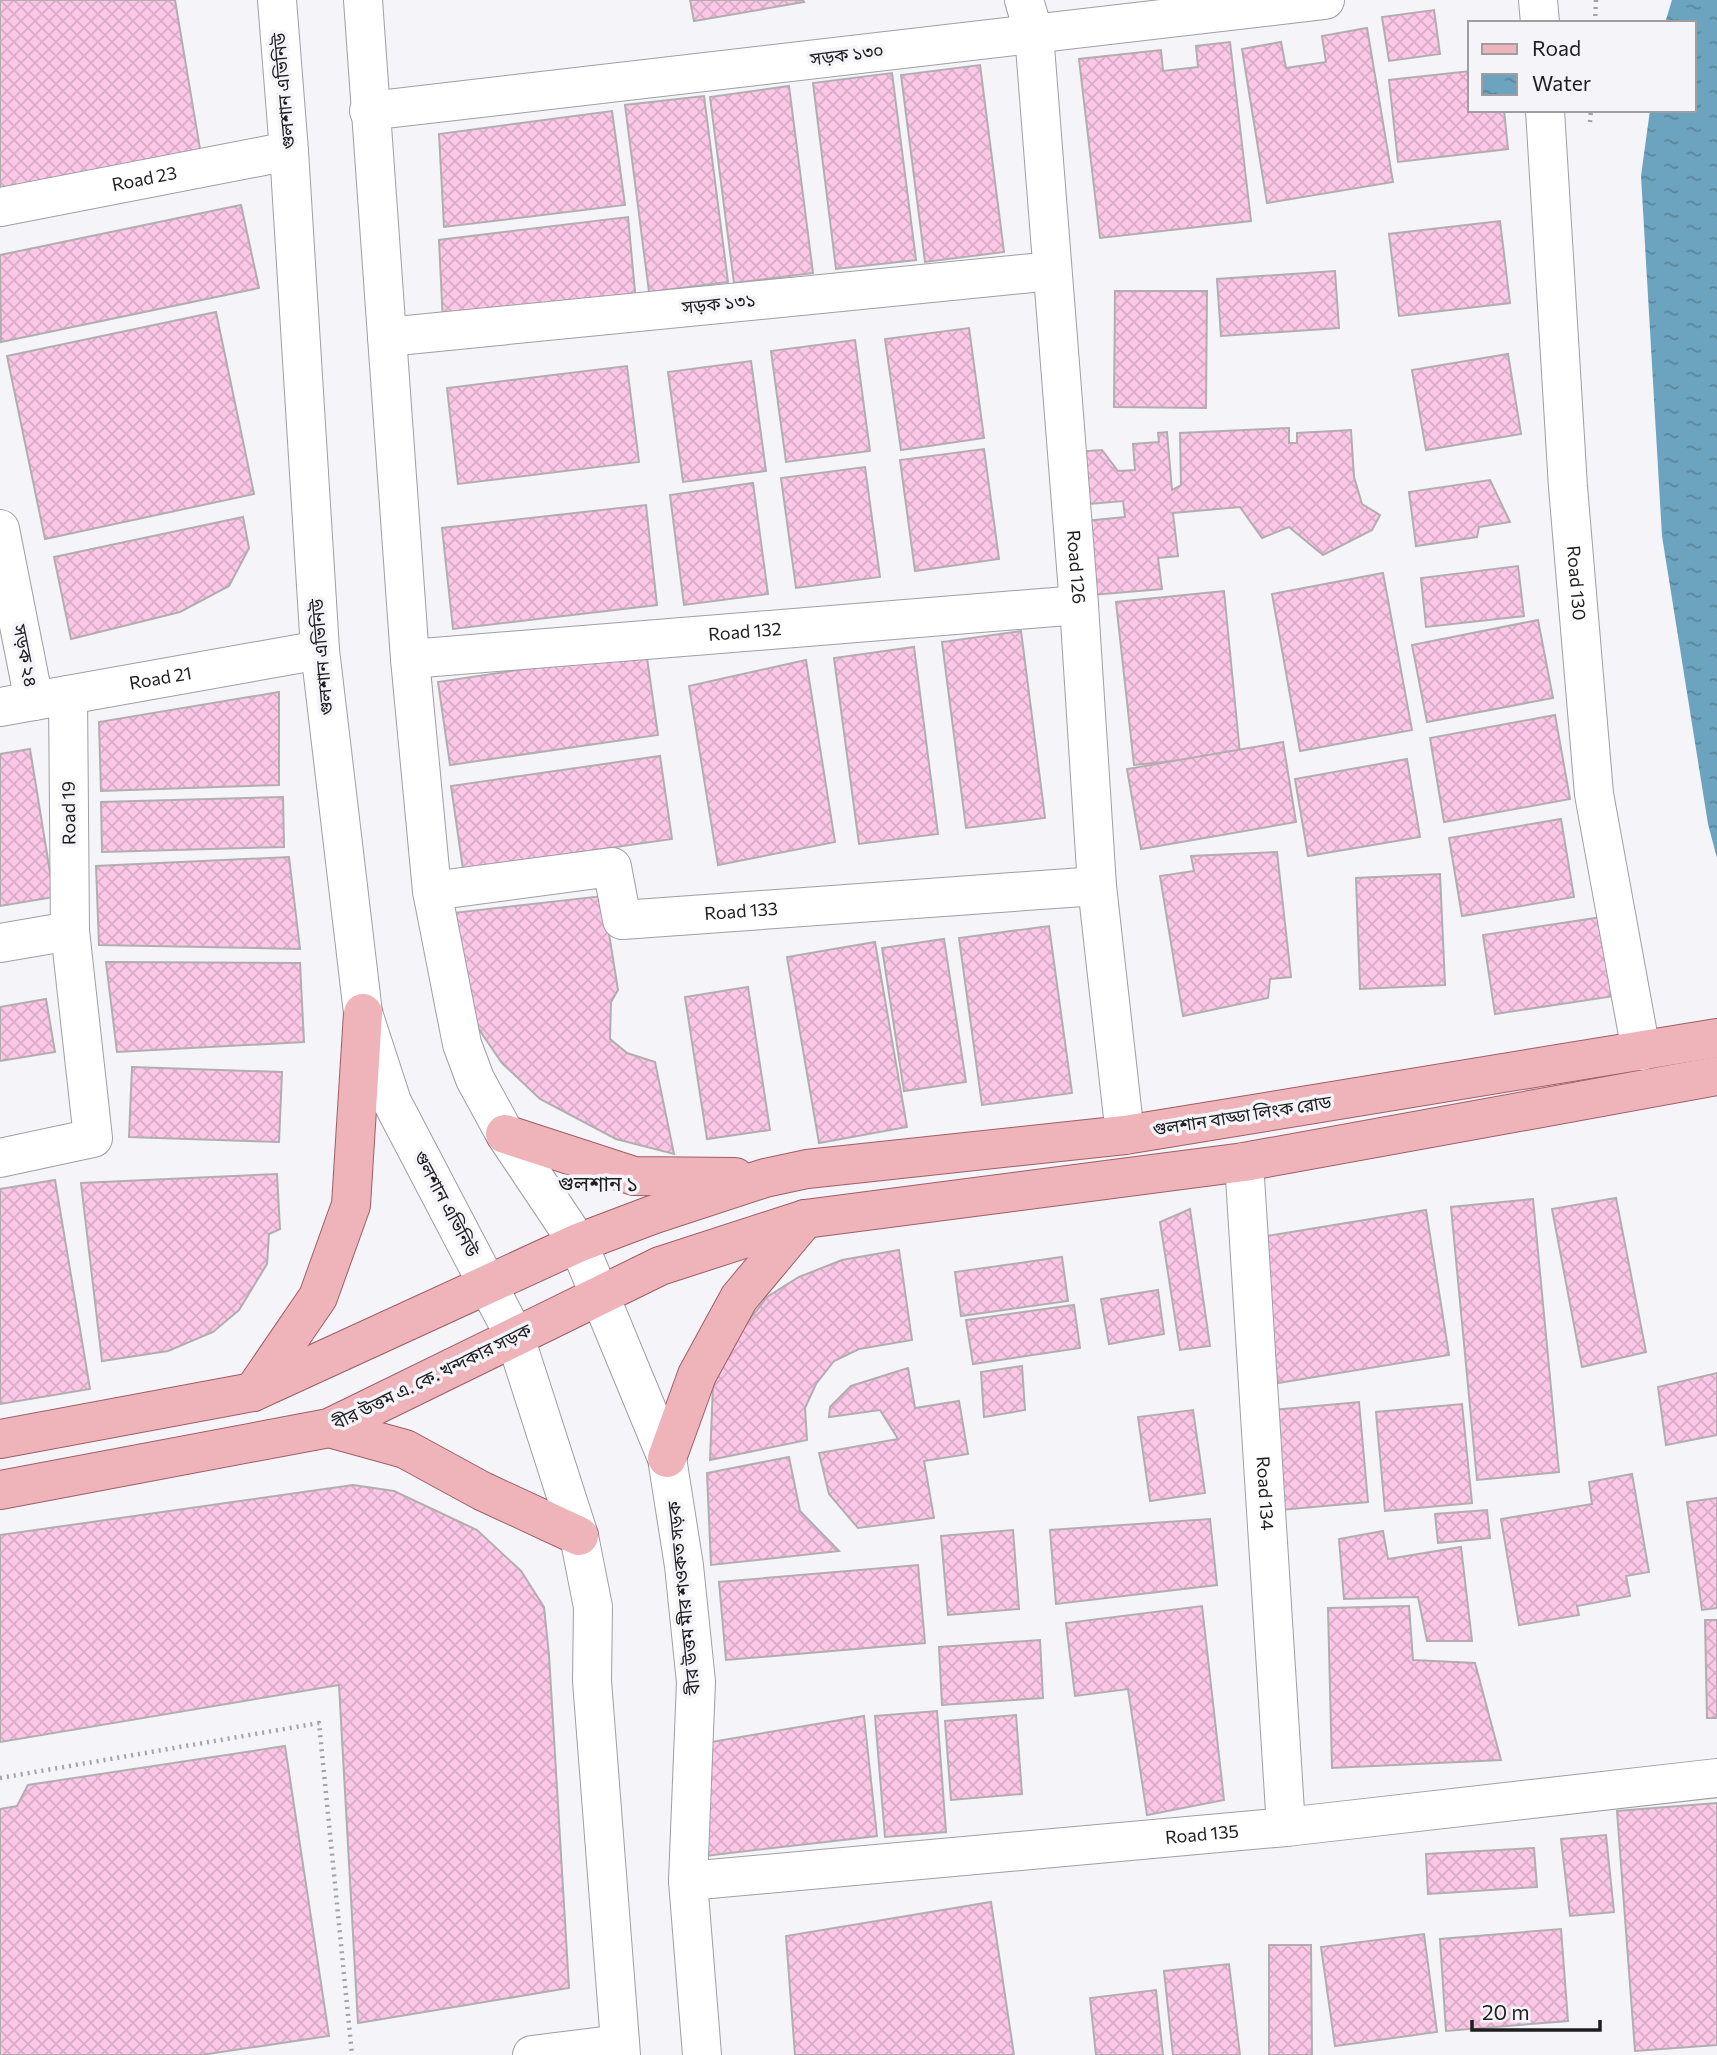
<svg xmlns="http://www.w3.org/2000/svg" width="1717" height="2055" font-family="Commissioner,'Noto Sans Bengali',sans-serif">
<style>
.water{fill:url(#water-ripples)}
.building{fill:url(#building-cross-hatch);stroke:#b2aeb0;stroke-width:2}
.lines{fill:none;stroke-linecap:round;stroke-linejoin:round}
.street-casing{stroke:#9e9fa3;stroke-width:40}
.secondary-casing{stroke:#9e9fa3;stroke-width:40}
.primary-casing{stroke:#9f5e66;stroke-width:40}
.path{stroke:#a3a3a7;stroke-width:4.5;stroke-dasharray:2 5;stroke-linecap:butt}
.street{stroke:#fff;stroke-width:38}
.secondary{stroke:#fff;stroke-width:38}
.primary{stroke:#efb3ba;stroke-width:38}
.labels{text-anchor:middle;stroke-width:7;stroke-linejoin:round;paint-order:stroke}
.street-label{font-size:18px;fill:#1e1e20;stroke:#f4f4f9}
.quarter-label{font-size:21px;fill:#1e1e20;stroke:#f4f4f9}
</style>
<defs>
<pattern id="water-ripples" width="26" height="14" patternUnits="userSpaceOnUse" patternTransform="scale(1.75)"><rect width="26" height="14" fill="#6ca4bf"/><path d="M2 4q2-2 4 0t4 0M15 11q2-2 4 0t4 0" fill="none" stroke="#58859b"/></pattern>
<pattern id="building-cross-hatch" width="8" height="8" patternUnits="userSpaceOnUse" patternTransform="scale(1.75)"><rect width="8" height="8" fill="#fdc8e7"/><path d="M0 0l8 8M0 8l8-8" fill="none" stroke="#d8abc6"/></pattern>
</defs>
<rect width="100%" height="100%" fill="#f4f4f9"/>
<polygon class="water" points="1672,0 1717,0 1717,858 1708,824 1662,536 1641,176 1650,110 1694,110 1694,23 1665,23"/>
<g class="building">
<polygon points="0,0 175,0 201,155 0,188"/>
<polygon points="690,0 803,0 804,2 694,21"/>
<polygon points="1434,10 1440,54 1389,61 1382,17"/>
<polygon points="1367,28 1393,182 1267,203 1242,49 1281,42 1286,68 1326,62 1322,36"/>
<polygon points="1230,42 1251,221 1100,238 1079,59 1161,50 1163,71 1198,67 1196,46"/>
<polygon points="980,65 1004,252 925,262 901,75"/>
<polygon points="1470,71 1470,110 1504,110 1508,149 1398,162 1389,80"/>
<polygon points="892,73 916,260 836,269 813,83"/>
<polygon points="789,86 813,273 734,283 710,97"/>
<polygon points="704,96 728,282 649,292 625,105"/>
<polygon points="612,111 625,205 444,227 439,134"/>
<polygon points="241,205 259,288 1,342 0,255"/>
<polygon points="628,217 636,302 443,323 439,240"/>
<polygon points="1500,221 1510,303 1399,316 1389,234"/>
<polygon points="1335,271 1339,328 1221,336 1217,279"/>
<polygon points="1115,291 1207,291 1206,408 1114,407"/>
<polygon points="216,312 254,494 45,539 7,356"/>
<polygon points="969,328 984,438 901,450 885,339"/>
<polygon points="855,340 870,451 786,462 771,351"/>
<polygon points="1508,354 1521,434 1426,450 1412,370"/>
<polygon points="751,361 766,471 683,482 668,372"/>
<polygon points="627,366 639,462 458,484 447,388"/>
<polygon points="1289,428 1289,443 1297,443 1297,433 1351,430 1354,477 1362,504 1380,515 1372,530 1323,555 1289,527 1262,538 1240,507 1173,513 1178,556 1158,558 1162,589 1092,595 1085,521 1125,517 1123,501 1078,505 1074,452 1102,450 1118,471 1135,470 1133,444 1159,442 1158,433 1167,432 1172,490 1181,485 1180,433"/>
<polygon points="984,449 999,559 915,571 900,460"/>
<polygon points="865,467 880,577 796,588 781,478"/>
<polygon points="1490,480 1510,522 1479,527 1477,537 1416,546 1409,492"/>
<polygon points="753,483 768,594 684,605 670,495"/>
<polygon points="646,505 657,605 453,629 442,528"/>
<polygon points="243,517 249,548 229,586 180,612 71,639 54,557"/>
<polygon points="1518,566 1524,616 1426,627 1421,578"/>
<polygon points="1383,573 1412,730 1300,751 1272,594"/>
<polygon points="1224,591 1240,754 1134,765 1116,602"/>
<polygon points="1538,620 1553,698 1427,722 1412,645"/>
<polygon points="1021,631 1045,818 966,828 942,642"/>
<polygon points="914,647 938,834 859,844 834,658"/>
<polygon points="646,651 658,735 450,765 438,682"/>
<polygon points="806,660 835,842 718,865 689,686"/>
<polygon points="279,692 279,785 101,791 99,722"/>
<polygon points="1555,715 1570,799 1444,822 1430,738"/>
<polygon points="1283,742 1296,822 1141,849 1127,769"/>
<polygon points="30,749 54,897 0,906 0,754"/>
<polygon points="660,756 672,839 463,869 451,786"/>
<polygon points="1407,759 1420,837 1308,856 1295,779"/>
<polygon points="283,797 284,847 102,852 101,802"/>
<polygon points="1561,819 1574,897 1462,916 1449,838"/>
<polygon points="1277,852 1291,977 1270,979 1268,998 1183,1016 1160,876 1194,871 1191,856"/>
<polygon points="289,857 300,949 99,945 96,866"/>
<polygon points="1440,874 1445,985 1360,989 1356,878"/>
<polygon points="603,896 618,990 611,1002 610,1039 627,1053 655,1062 674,1154 616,1139 540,1099 502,1063 476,1025 444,914"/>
<polygon points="1609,916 1621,995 1495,1014 1483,935"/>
<polygon points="1049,926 1072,1093 982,1105 959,938"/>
<polygon points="944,939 966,1082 904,1091 882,948"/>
<polygon points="875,942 907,1127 819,1143 787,957"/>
<polygon points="106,962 300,963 304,1042 117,1052"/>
<polygon points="748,987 770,1130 707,1139 685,997"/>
<polygon points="46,999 55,1052 0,1061 0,1007"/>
<polygon points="132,1067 282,1072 279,1142 129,1137"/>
<polygon points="277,1174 280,1229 269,1234 267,1264 239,1310 213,1332 168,1351 102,1361 81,1183"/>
<polygon points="55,1180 90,1389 0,1404 0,1189"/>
<polygon points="1616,1198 1646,1352 1582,1367 1552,1209"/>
<polygon points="1533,1199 1559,1472 1477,1480 1451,1207"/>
<polygon points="1190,1209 1210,1346 1180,1350 1160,1222"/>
<polygon points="1426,1210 1449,1355 1278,1383 1254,1238"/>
<polygon points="899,1250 912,1340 859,1349 834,1361 816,1384 805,1408 807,1440 710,1460 713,1385 739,1333 767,1297 799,1277 842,1260"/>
<polygon points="1062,1257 1068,1301 961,1316 955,1272"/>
<polygon points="1158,1290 1164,1334 1109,1344 1101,1299"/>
<polygon points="1074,1305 1080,1348 973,1364 966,1320"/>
<polygon points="1022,1366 1025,1410 984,1417 981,1372"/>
<polygon points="908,1368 915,1408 959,1401 968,1454 924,1461 934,1518 858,1528 829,1494 819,1453 898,1439 880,1410 829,1417 830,1407 851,1386"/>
<polygon points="1717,1373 1717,1435 1666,1445 1658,1387"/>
<polygon points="1359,1402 1368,1502 1281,1510 1273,1410"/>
<polygon points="1462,1404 1472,1503 1385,1511 1376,1412"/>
<polygon points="1193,1410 1205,1493 1150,1501 1138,1417"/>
<polygon points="789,1457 800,1511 839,1551 711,1565 707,1473"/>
<polygon points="1632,1474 1649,1572 1626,1576 1630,1596 1577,1606 1579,1615 1519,1625 1501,1519 1592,1504 1589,1482"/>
<polygon points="353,1485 394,1491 477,1530 521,1571 544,1607 549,1655 569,1988 358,2023 339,1685 0,1742 0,1535"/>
<polygon points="1717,1498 1717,1608 1702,1610 1687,1502"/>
<polygon points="1487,1510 1490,1538 1438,1543 1435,1514"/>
<polygon points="1210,1519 1217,1585 1056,1604 1050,1530"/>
<polygon points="1013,1530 1019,1609 948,1615 941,1536"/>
<polygon points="1383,1531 1388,1559 1461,1547 1472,1641 1427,1641 1418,1597 1344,1599 1339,1539"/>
<polygon points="918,1565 925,1643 726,1660 719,1582"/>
<polygon points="1202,1606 1224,1800 1147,1815 1128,1689 1075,1696 1066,1623"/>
<polygon points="1409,1606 1413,1660 1475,1663 1501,1760 1332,1768 1328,1608"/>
<polygon points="1705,1620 1717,1620 1717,1718 1707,1718"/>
<polygon points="1040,1640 1043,1698 942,1705 939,1647"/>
<polygon points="937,1711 946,1832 885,1837 875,1716"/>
<polygon points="1016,1715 1022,1794 951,1800 945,1721"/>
<polygon points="864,1716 877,1836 704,1856 711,1742"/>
<polygon points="285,1746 329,2036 201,2055 0,2055 0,1809 17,1806 28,1785"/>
<polygon points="1717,1803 1717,2045 1635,2051 1617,1811"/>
<polygon points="1606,1835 1614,1912 1570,1916 1561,1839"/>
<polygon points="1534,1848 1537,1887 1428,1894 1426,1854"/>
<polygon points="991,1902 1014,2055 795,2055 786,1936"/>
<polygon points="1561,1929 1568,2021 1446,2031 1440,1939"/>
<polygon points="1424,1934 1437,2032 1335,2046 1321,1947"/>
<polygon points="1269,1945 1311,1945 1312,2055 1269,2055"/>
<polygon points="1229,1964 1240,2055 1173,2055 1164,1971"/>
<polygon points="1156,1990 1163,2055 1096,2055 1090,1998"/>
</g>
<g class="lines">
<defs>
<g id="street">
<path id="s1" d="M1024,0L1034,34L1079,605L1097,886L1125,1135"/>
<polyline points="1538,0 1540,23"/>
<path id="s2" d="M1545,110L1568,487L1594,794L1641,1051"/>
<polyline points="369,111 1325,0"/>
<path id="s3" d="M0,207L289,151"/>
<polyline points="387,337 1052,271"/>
<polyline points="0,529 34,701"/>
<path id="s4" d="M410,659L1079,605"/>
<path id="s5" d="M0,707L320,650"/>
<path id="s6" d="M432,891L612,867L622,920L1097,886"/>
<polyline points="0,943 70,931"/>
<polyline points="0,1158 93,1138 70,931 68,695"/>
<path id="s7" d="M1244,1162L1286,1827"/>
<path id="s8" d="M688,1881L1286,1827L1717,1778"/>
<polyline points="532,2055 620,2044"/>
</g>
<g id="secondary">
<polyline points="277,0 289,151 320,650 363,1013 392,1102 515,1337 579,1536 593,1607 592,1681 621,2055"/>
<polyline points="363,0 410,659 432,891 462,1044 475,1079 505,1134 578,1243 667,1458 684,1566 696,1682 688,1881 702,2055"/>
</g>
<g id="primary">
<polyline points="505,1134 634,1176 735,1177"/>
<polyline points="253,1392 318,1297 351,1205 363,1013"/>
<polyline points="329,1428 405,1449 482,1491 579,1536"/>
<polyline points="0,1439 253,1392 578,1243 652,1215 765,1178 807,1169 1125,1135 1717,1038"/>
<polyline points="667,1458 697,1375 739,1298 805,1219"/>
<polyline points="0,1490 329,1428 660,1266 805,1219 1244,1162 1717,1076"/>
</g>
</defs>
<use href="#street" class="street-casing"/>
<use href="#secondary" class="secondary-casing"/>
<use href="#primary" class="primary-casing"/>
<g class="path">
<polyline points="1595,23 1596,0"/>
<polyline points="1590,122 1591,110"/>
<polyline points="0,1778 319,1723 352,2055"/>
</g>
<use href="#street" class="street"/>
<use href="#secondary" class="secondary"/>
<use href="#primary" class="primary"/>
</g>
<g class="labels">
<g class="street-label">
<text transform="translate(847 55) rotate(-7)" y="6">সড়ক ১৩০</text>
<text transform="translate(284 91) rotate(-95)" y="6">গুলশান এভিনিউ</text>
<text dy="6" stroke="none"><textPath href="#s3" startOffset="147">Road 23</textPath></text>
<text transform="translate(719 304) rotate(-6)" y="6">সড়ক ১৩১</text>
<text dy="6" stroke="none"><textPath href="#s1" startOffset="570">Road 126</textPath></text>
<text dy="6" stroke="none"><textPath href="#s2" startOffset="474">Road 130</textPath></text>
<text dy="6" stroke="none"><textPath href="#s4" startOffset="336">Road 132</textPath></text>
<text transform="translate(25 656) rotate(79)" y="6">সড়ক ২৪</text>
<text transform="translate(322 657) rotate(-95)" y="6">গুলশান এভিনিউ</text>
<text dy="6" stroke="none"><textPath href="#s5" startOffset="163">Road 21</textPath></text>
<text transform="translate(69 813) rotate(-91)" y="6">Road 19</text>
<text dy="6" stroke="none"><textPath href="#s6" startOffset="355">Road 133</textPath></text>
<text transform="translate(1242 1116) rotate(-9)" y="6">গুলশান বাড্ডা লিংক রোড</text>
<text transform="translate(446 1204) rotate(62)" y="6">গুলশান এভিনিউ</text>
<text transform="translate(432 1377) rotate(-26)" y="6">বীর উত্তম এ. কে. খন্দকার সড়ক</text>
<text dy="6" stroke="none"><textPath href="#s7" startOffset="332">Road 134</textPath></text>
<text transform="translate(684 1598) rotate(-96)" y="6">বীর উত্তম মীর শওকত সড়ক</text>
<text dy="6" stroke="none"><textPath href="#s8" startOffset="516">Road 135</textPath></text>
</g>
<g class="quarter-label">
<text x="598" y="1191">গুলশান ১</text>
</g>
</g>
<rect x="1468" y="21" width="228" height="91" fill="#f4f4f9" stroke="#9e9ea2" stroke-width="2"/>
<rect x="1482" y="44" width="35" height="10" fill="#efb3ba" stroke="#9e9ea2" stroke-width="2"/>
<text x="1532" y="56" font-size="21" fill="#1e1e20">Road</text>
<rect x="1482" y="74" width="35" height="21" fill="url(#water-ripples)" stroke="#9e9ea2" stroke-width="2"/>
<text x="1532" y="91" font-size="21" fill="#1e1e20">Water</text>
<path d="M1472 2020v10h128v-10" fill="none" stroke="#1e1e20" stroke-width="3.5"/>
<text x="1482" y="2020" font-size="21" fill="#1e1e20" stroke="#f4f4f9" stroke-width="5" paint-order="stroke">20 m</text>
</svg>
